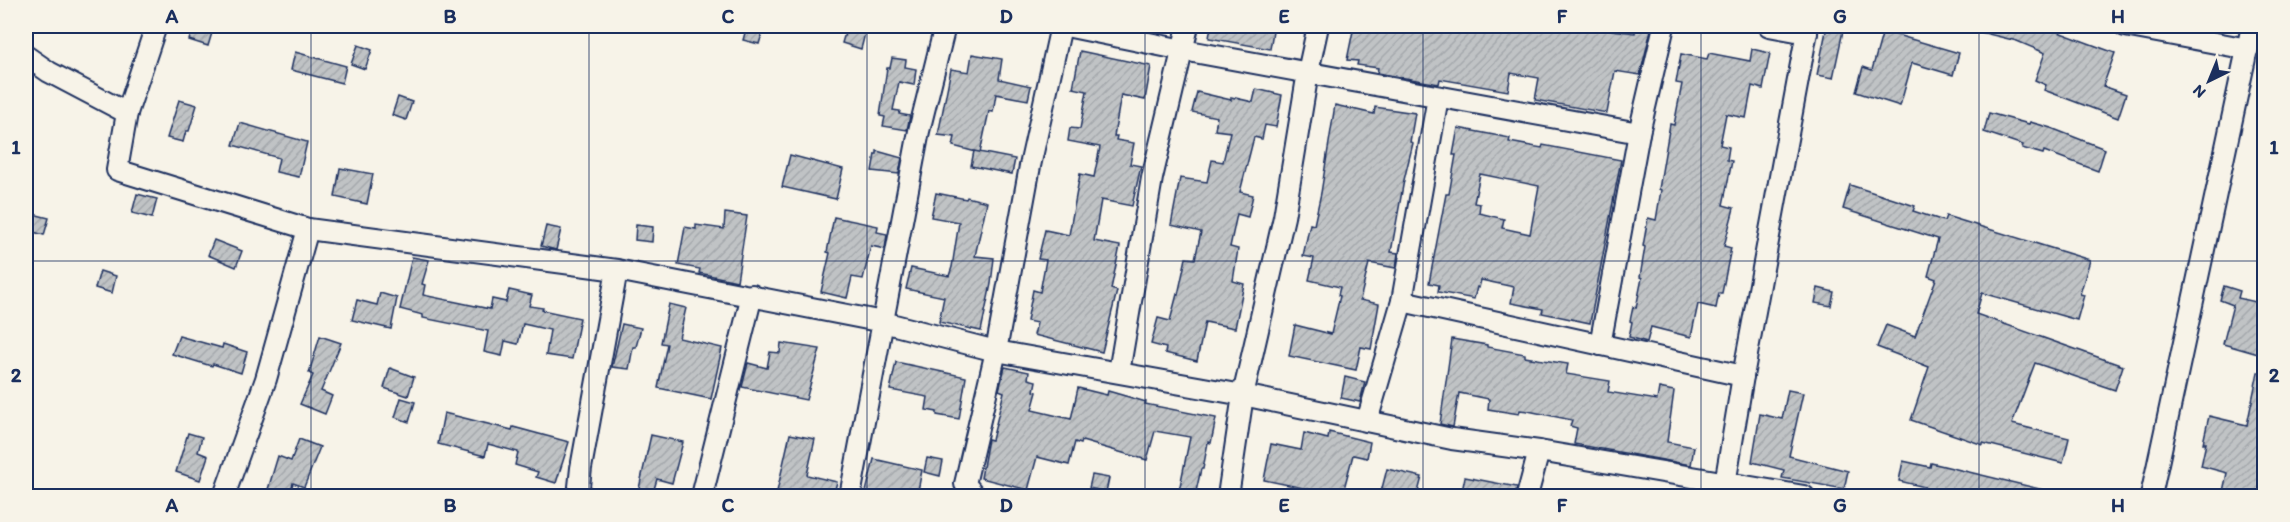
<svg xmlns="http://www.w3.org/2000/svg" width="2290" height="522" font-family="Itim,sans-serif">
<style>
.building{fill:url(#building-hatch);stroke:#1b2f5e;stroke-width:1.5;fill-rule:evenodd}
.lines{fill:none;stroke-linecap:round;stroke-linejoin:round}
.minor-casing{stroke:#1b2f5e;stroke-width:24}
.minor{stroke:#f7f3e8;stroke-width:20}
.grid{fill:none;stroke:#1b2f5e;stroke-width:1.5;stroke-opacity:0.55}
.neatline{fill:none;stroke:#1b2f5e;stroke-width:2}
.grid-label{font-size:20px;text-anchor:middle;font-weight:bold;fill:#1b2f5e}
</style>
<defs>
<pattern id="building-hatch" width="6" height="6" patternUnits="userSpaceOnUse" patternTransform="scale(1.5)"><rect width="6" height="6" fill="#c0c3c5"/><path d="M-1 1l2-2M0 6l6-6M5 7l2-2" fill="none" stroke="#a4a8ac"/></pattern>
</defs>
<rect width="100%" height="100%" fill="#f7f3e8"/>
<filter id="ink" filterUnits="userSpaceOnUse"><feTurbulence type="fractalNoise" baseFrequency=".0167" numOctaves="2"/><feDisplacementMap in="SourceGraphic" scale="12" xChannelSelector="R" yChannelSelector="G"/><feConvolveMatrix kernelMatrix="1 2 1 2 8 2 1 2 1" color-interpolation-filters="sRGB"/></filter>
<g filter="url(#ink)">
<g class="building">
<polygon points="194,26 214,26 208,46 189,40"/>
<polygon points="747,26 764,28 759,44 743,40"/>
<polygon points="847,26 867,26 861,49 842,43"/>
<polygon points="1211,26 1274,26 1270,49 1209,38"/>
<polygon points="1354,26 1443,26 1477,31 1478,26 1556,26 1580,30 1580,26 1635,33 1636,27 1651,30 1640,75 1615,71 1607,113 1535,100 1539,78 1511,73 1508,91 1440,79 1439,84 1377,73 1378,68 1357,65 1358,61 1347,60"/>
<polygon points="1827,26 1844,26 1833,78 1817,75"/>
<polygon points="1977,26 2042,26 2115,53 2103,86 2126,94 2118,118 2044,90 2046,85 2035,80 2045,53 2017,41 1976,31"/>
<polygon points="1883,31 1959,53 1953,75 1912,63 1900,106 1856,92 1863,67 1872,70"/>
<polygon points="358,45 372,50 365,69 351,64"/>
<polygon points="1752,49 1770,53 1763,89 1752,86 1746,118 1726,114 1720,145 1729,147 1727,160 1732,161 1723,205 1734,208 1724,246 1731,248 1722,293 1719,293 1716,308 1698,304 1691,337 1651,327 1647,342 1629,337 1632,322 1630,321 1633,307 1636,308 1642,278 1640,277 1645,247 1643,246 1648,218 1656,220 1661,190 1659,189 1670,124 1674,125 1682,84 1676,83 1681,54 1707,59 1709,53 1750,61"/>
<polygon points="1080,51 1151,66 1145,100 1121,95 1114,136 1117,136 1116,140 1134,143 1130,164 1141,166 1132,206 1101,200 1094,241 1120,246 1111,289 1117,291 1102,352 1034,335 1037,323 1027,321 1033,290 1040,292 1046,260 1038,259 1045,230 1069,235 1080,174 1094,177 1100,147 1068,141 1070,128 1080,129 1087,91 1073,88"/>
<polygon points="295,52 346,66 342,83 291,70"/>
<polygon points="972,54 1002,59 999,79 1031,86 1028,100 996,94 993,112 989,111 980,153 953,146 955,137 938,135 951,69 969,72"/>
<polygon points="892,58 906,60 905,67 916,69 914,85 899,82 893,110 900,111 899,114 910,116 907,130 883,126 885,117 880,116 887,68 890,68"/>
<polygon points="1256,89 1282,95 1276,127 1265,125 1262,139 1254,137 1240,192 1253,195 1248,217 1237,214 1230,247 1238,249 1233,281 1244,284 1235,328 1205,322 1197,361 1165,353 1166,348 1151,344 1158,318 1170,321 1177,294 1178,295 1186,258 1195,259 1201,232 1171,225 1180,178 1207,182 1212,160 1223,162 1230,132 1215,130 1217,117 1192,112 1197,92 1231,100 1231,97 1253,102"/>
<polygon points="398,97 412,102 406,120 392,115"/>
<polygon points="179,100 197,105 189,131 186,131 183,142 167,138"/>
<polygon points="1335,105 1374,114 1375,107 1415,113 1410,142 1413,143 1404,180 1391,252 1398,253 1396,268 1369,263 1360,300 1379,304 1371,349 1361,347 1356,370 1289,356 1295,325 1331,334 1340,296 1338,295 1340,287 1309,280 1314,258 1303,256 1310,224 1314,225 1321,193"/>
<polygon points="1989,113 2029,124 2030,122 2051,128 2105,149 2098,171 2044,151 2043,154 2022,148 2023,145 1984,132"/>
<polygon points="240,123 307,142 299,177 276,172 279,158 233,145"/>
<path d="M1458,128L1510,138L1509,142L1542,148L1543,145L1621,160L1590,323L1542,313L1543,309L1511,303L1514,287L1481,280L1479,288L1477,287L1474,299L1438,292L1439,285L1429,283L1446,194H1449L1456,155H1453ZM1480,174L1539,186L1530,234L1502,228L1504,219L1479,213L1480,204L1474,203Z"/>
<polygon points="877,151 902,158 899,174 872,171 875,154 877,154"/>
<polygon points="974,151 1015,159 1012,174 971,166"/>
<polygon points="790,155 843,169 836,199 782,187"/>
<polygon points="340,168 373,174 367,204 335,197"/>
<polygon points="1850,185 1915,206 1913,211 1944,221 1946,216 2090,260 2080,294 2084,295 2077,320 1982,293 1976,314 2123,366 2115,390 2035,363 2012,424 2069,438 2063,463 1983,443 1983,445 1911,420 1929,367 1877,347 1886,325 1915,336 1936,279 1928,276 1938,239 1843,209"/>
<polygon points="936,193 966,199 967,197 987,202 975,256 994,258 991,284 981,331 939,322 944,297 906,289 911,268 949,276 952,267 959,222 931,217"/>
<polygon points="137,194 157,199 152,218 132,213"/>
<polygon points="29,213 49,218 44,235 26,230"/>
<polygon points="725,213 747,216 737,281 699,273 700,269 678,265 685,227 696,229 696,225 724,229"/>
<polygon points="834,217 878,226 877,232 887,234 885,249 871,246 863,279 852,277 847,298 821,292 830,253 827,252"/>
<polygon points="636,225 653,227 652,242 635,240"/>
<polygon points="546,226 561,229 556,250 541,246"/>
<polygon points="214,240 242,251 236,267 208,255"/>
<polygon points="412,257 429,260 422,284 425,285 423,295 490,309 492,299 506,302 509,290 532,295 529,306 543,308 542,310 580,318 572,359 546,355 550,330 523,324 518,344 505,341 502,356 484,352 488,331 423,318 423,315 400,309"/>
<polygon points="100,271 116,276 112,293 95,288"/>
<polygon points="2224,286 2240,291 2238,298 2265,304 2265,356 2223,344 2233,305 2220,300"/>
<polygon points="1818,288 1834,292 1831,306 1815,303"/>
<polygon points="380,293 397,298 391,329 352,320 357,300 377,305"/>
<polygon points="669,304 686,308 679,338 722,348 711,399 658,388 667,344 661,343"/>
<polygon points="622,324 641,328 636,347 633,347 629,369 612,367"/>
<polygon points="179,336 222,348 223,344 247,352 241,373 213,364 212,366 208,365 172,354"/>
<polygon points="320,336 341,343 321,391 332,396 325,414 300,404 313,375 309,373"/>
<polygon points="1452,339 1487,345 1487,347 1525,354 1525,357 1568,364 1566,374 1610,381 1608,392 1657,400 1659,388 1674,391 1667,442 1694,447 1691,465 1574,444 1577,428 1570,426 1572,420 1528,411 1520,410 1519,414 1488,409 1489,399 1459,393 1453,427 1440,424"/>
<polygon points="781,343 820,349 806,400 742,387 748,363 767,368 770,352 780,353"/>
<polygon points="896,362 966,377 959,419 937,415 937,412 926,410 928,397 890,390"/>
<polygon points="1005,367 1029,372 1028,379 1036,381 1034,391 1037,392 1032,410 1071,419 1078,388 1107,395 1108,391 1146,402 1145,404 1216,418 1211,443 1208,442 1203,469 1201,469 1195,496 1178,496 1190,437 1155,431 1147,460 1082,441 1081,444 1075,442 1069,465 1037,457 1028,490 981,478 988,439 992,440 1004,392 999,390"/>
<polygon points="390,368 414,377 408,396 384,388"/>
<polygon points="2258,372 2265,372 2265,496 2222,496 2227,473 2201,466 2206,443 2203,443 2209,416 2247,425"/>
<polygon points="1345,377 1365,382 1360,402 1341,398"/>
<polygon points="1788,390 1803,393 1789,456 1848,471 1844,489 1782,478 1784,470 1752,462 1760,414 1782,419"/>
<polygon points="401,398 415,402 409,422 395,417"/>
<polygon points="444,413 512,430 513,427 569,442 556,483 536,477 538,472 515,465 518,452 488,444 485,456 438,444"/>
<polygon points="1329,432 1370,442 1367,458 1353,455 1342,496 1333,496 1308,489 1264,480 1271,444 1301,450 1304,433 1328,439"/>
<polygon points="188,433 202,437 198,452 208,456 200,480 176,472"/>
<polygon points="790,434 815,439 807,475 837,482 833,496 776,496"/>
<polygon points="651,435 683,442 672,483 657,479 652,496 638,493"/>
<polygon points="299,439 320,447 304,487 293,483 289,496 266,496 278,456 291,461"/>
<polygon points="927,458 943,461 940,476 924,472"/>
<polygon points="874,459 922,470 917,496 865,496"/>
<polygon points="1903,461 1930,467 1931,463 2044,490 2043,496 1952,496 1924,490 1925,487 1899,481"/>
<polygon points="1387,469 1422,477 1417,496 1380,496"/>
<polygon points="1092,475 1109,478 1106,492 1089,488"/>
<polygon points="1465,477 1517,487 1515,496 1461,496"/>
</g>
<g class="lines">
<defs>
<g id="minor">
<polyline points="1066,26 1183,50 1639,133"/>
<polyline points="1769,26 1807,33"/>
<polyline points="2125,26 2248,49"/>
<polyline points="26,56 49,72 127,113 117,170 308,229 617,270 883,322 996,351 1243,395 1452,439 1539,451 1804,496"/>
<polyline points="127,113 156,26"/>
<polyline points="1402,301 1743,376"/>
<polyline points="1600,345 1639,133 1664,26"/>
<polyline points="1119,372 1152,178 1188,26"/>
<polyline points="1367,421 1402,301 1438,97"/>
<polyline points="224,496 266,379 308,229"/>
<polyline points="578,496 581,468 617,270"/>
<polyline points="702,496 752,295"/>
<polyline points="850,496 919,131 945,26"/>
<polyline points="975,496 965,484 996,351 1030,166 1061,26"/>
<polyline points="1228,496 1243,395 1284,217 1308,72 1318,26"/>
<polyline points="1527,496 1539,451"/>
<polyline points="1723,496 1743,376 1808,26"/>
<polyline points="2151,496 2252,26"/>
</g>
</defs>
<use href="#minor" class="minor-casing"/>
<use href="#minor" class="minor"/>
</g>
</g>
<path class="grid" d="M311,26V496M589,26V496M867,26V496M1145,26V496M1423,26V496M1701,26V496M1979,26V496M26,261H2264"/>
<rect width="2290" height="522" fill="none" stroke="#f7f3e8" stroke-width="66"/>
<g transform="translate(2209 81) rotate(223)" stroke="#f7f3e8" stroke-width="4.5" paint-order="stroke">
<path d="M0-4.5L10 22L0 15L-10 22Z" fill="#1b2f5e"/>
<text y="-9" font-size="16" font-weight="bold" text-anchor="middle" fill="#1b2f5e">N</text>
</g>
<rect x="33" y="33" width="2224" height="456" class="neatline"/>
<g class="grid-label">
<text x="172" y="23">A</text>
<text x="450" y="23">B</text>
<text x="728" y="23">C</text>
<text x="1006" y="23">D</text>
<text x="1284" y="23">E</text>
<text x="1562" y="23">F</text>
<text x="1840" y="23">G</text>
<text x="2118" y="23">H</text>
<text x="16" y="154">1</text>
<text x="2274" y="154">1</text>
<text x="16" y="382">2</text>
<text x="2274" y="382">2</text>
<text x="172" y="512">A</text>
<text x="450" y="512">B</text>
<text x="728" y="512">C</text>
<text x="1006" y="512">D</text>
<text x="1284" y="512">E</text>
<text x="1562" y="512">F</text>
<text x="1840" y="512">G</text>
<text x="2118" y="512">H</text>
</g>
</svg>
